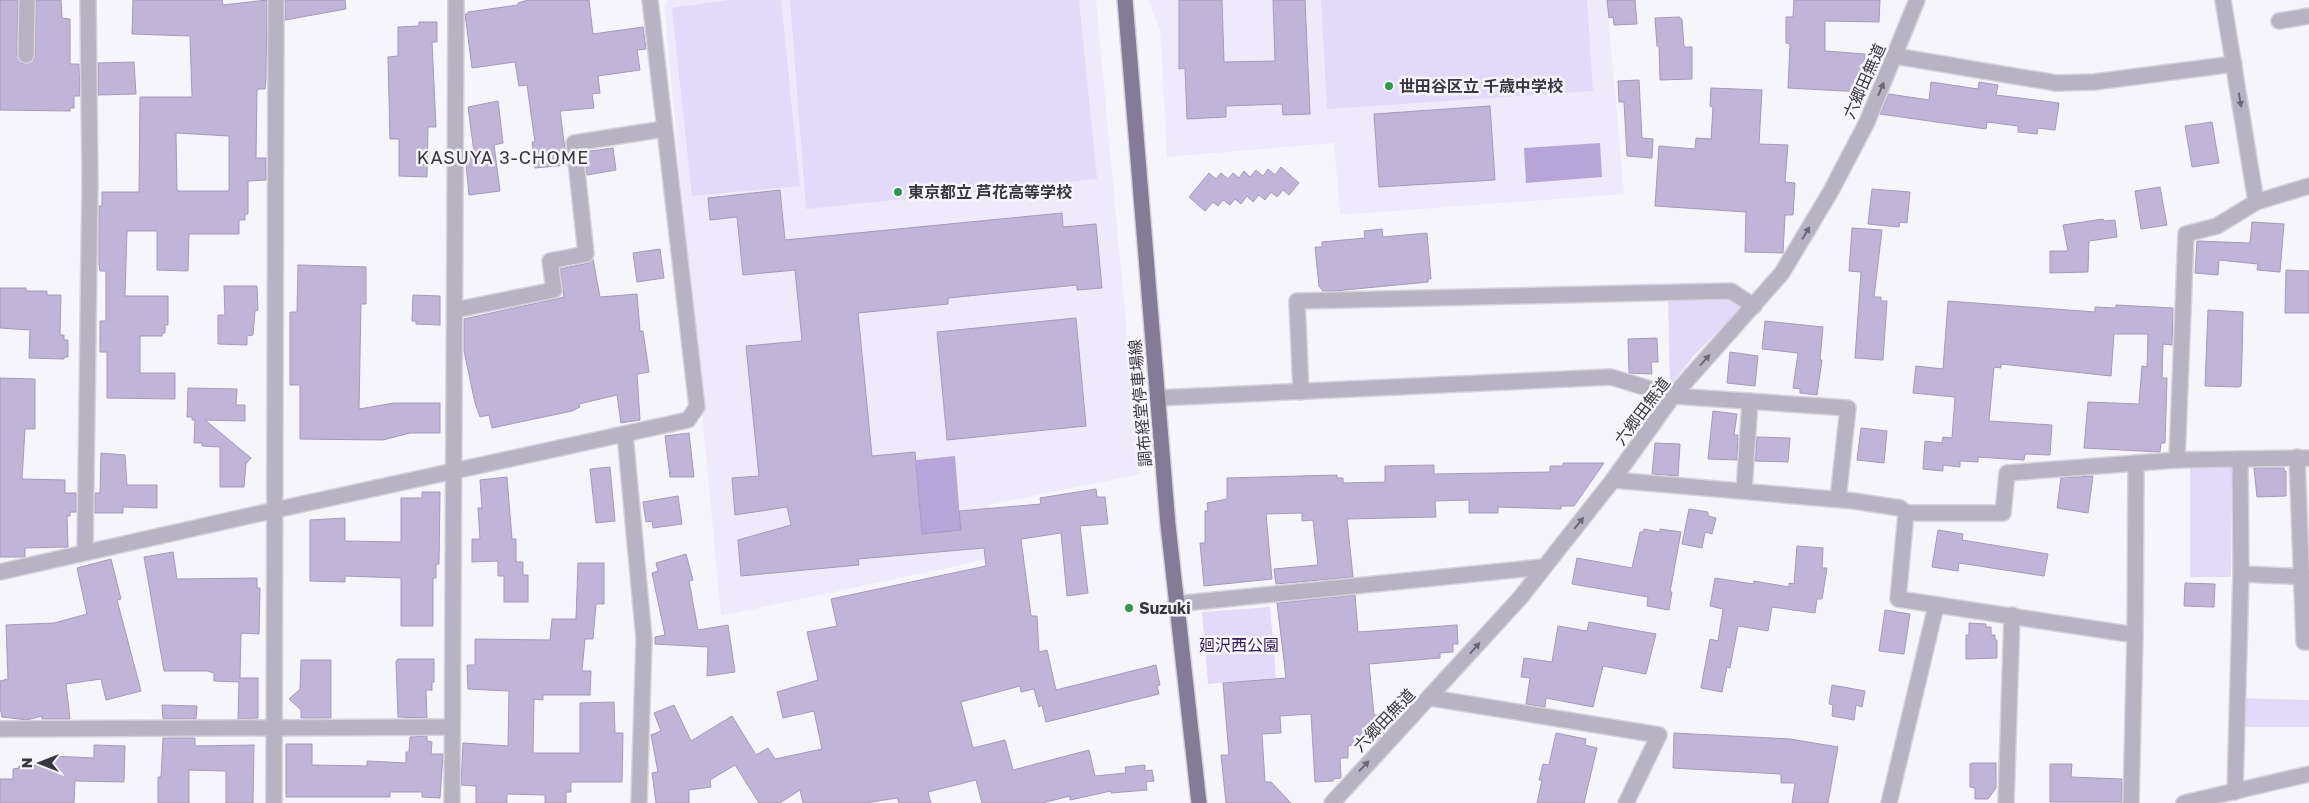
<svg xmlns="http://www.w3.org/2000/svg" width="2309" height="803" font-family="'Golos Text','Noto Sans JP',sans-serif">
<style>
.built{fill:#efeafb}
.green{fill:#e3d9f9}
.water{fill:#b6a5d8}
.building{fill:#c0b5d8;stroke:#a499bb;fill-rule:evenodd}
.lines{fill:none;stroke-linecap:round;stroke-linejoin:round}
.minor-casing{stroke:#d5d2db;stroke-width:18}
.major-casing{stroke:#d5d2db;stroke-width:18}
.minor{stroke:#b8b3c3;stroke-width:15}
.major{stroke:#847b96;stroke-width:15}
.oneway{fill:#6c6776}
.poi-dot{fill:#2f974e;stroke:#f7f5fc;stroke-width:2}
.labels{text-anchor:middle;stroke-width:5;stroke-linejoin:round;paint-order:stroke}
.street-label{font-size:16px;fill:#393543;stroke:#f7f5fc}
.poi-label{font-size:16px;font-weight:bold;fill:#393543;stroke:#f7f5fc;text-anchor:start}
.park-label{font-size:16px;fill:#351b57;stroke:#f7f5fc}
.neighbourhood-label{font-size:18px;letter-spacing:1px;fill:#393543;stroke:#f7f5fc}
</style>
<rect width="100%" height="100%" fill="#f7f5fc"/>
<g class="built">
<polygon points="669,0 1096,0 1140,474 989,505 994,558 721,616 664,5"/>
<polygon points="1148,0 1607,0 1624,194 1340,215 1334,143 1167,157 1160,29"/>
</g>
<g class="green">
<polygon points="728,0 781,0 800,186 692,196 672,8"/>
<polygon points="790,0 1079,0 1097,179 806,209"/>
<polygon points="1321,0 1587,0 1593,91 1327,109"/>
<polygon points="1730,295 1743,307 1695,354 1670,386 1668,298"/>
<rect x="2190" y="466" width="41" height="111"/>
<polygon points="1270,607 1276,678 1208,684 1202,612"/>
<polygon points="2240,698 2309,700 2309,727 2239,727"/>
</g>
<g class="water">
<polygon points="1600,143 1602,177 1526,183 1524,148"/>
<polygon points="955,456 961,531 922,534 916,460"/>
</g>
<g class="building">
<polygon points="0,0 18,0 17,55 21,63 26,64 34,60 35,55 36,0 61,0 62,18 70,19 70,64 79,64 80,96 74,96 74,108 70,108 70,111 0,110"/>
<path d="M133,0H222L223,5L267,0L266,78L265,89H257L256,158H266V180L248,181V214H245V220H239V234H189L188,271L157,270V231H127L125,296H168V325H165V333H162V336H140V373H175V399L107,398V352H100V321H106V271H100L99,264V206H102V192H139L140,97H192L190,36L132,34ZM176,133L229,136V191H177Z"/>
<polygon points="285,0 345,0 346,9 285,20"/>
<polygon points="528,0 589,0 593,34 643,27 646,49 637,50 640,70 598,76 600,93 592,94 594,108 560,111 567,165 535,168 532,142 535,142 527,85 519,86 515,62 472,68 465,14 468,14 468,12 518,5 518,3"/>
<polygon points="1179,0 1222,0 1224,62 1275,61 1273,0 1305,0 1310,114 1283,115 1282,104 1226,106 1226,117 1187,119 1185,68 1179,69"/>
<polygon points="1607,0 1635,0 1637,24 1614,25 1613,17 1609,18"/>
<polygon points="1794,0 1880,0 1879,22 1825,21 1825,51 1865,54 1863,92 1788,88 1790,44 1786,43 1786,17 1793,17"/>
<polygon points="1680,17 1680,19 1682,19 1684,47 1692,47 1692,79 1660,80 1659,46 1657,46 1655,18"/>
<polygon points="419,22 437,22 437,42 432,42 436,127 428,127 427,177 399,176 399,139 390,139 388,57 398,56 398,27 419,26"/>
<polygon points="134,62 136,94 98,95 98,63"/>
<polygon points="1639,80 1642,138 1653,139 1652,158 1627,156 1624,102 1619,102 1618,81"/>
<polygon points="1931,82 1978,89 1979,82 1998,85 1996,95 2059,103 2055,130 2038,128 2037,134 2018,132 2018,126 1987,122 1986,129 1880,114 1889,94 1929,100"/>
<polygon points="1711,88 1762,90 1759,144 1788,145 1785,182 1795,183 1793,215 1785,215 1783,253 1745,252 1746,212 1655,206 1659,146 1695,149 1696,138 1711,139 1713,107 1710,106"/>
<polygon points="498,101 503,143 494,145 500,191 469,195 465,154 474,152 468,107"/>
<polygon points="1490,106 1495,180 1379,187 1374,114"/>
<polygon points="2212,122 2219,163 2192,167 2185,126"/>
<polygon points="613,148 616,170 587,175 584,152"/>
<polygon points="1281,167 1299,183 1289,195 1283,190 1277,197 1271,192 1265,200 1259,195 1253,202 1247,196 1241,204 1235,199 1230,205 1223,200 1218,206 1213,202 1205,211 1189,197 1209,173 1216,179 1221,173 1228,179 1233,173 1239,178 1244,171 1250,177 1256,170 1263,176 1268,169 1275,175"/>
<polygon points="2160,187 2167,225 2141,229 2135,191"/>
<polygon points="1872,189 1910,192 1907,223 1900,222 1899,227 1868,224"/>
<polygon points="780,190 785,240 1062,213 1063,227 1096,224 1102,288 1077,290 1077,285 948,298 948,304 858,313 872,456 915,452 922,534 961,530 959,511 1041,504 1040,498 1096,489 1097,497 1105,497 1108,524 1080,526 1088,593 1067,596 1061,533 1021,539 1031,616 1037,616 1039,652 1047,650 1056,690 1156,665 1160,685 1157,686 1159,694 1046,722 1042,705 1039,707 1034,689 1021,692 1020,686 961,702 973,748 1005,740 1013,770 1089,750 1095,776 1126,773 1125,767 1145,765 1145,771 1152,770 1154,781 1146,782 1147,790 1111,793 1111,791 1070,800 1070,796 1042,803 982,803 976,780 928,792 931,803 899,803 897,798 865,803 803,803 800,790 780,803 759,803 735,765 710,780 711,787 689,790 689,803 656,803 652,773 658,772 651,735 661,731 654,713 674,705 691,741 732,716 756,755 768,748 775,759 822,749 814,711 783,718 777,692 818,680 807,632 837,626 831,599 986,566 984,548 858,559 859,565 741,576 738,540 791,525 787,507 735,515 732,478 759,476 746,346 802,341 795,270 743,275 737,217 710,220 708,198"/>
<polygon points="2103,219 2104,221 2115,220 2117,237 2089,241 2088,272 2050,273 2050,251 2068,251 2063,225"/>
<polygon points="2252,222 2284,224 2280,272 2257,270 2258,264 2219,260 2218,275 2195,273 2197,241 2250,243"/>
<polygon points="1852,228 1882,230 1874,297 1881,297 1881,301 1887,301 1883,360 1855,358 1861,272 1849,271"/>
<polygon points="1382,229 1383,237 1427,233 1431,279 1428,279 1428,282 1334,291 1323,291 1319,286 1315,247 1322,247 1322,242 1365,238 1364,231"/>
<polygon points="660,249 664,278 637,282 633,253"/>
<polygon points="593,259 600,297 637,294 640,331 643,331 649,372 637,374 640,420 621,423 617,395 579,404 580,407 572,411 492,428 489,415 480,417 475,403 464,351 464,319 564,297 560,269 588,263"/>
<polygon points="298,265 366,267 366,304 361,304 359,409 394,403 440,403 440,433 410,433 383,440 300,439 300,385 290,385 290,312 297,312"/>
<polygon points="2286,270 2309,271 2309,313 2285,313"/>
<polygon points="224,286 257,286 258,310 255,311 253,335 247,336 247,345 218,344 218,315 225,315"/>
<polygon points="0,288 26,288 26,291 47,291 47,295 61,295 60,335 64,335 64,340 68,340 68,357 64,357 64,359 29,358 30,330 0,328"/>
<polygon points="413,295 440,296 440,325 416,324 416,321 412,321"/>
<polygon points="1948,301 2095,312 2095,307 2116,308 2116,305 2173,308 2172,345 2163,344 2162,378 2167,378 2165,443 2161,443 2160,452 2084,448 2088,402 2139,404 2142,366 2147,367 2148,334 2114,334 2111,376 2001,364 2001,368 1994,367 1989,421 2052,425 2050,455 2025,454 2024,460 1978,457 1978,462 1960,461 1960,467 1943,465 1943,471 1923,469 1925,441 1942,443 1943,437 1952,438 1955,397 1913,393 1916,366 1943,369"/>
<polygon points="2208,310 2243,312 2242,358 2241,386 2238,387 2205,386"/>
<polygon points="1076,318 1086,426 947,440 937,332"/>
<polygon points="1765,321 1823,327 1820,360 1822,360 1817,395 1800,393 1800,389 1793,388 1798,353 1762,349"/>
<polygon points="1657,338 1658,362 1651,362 1652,374 1629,373 1628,339"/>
<polygon points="1730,352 1758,356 1755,386 1727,383"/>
<polygon points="0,378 35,379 35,429 25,429 22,479 65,480 65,493 76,493 76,512 70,512 70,516 67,516 68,547 25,548 25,557 0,557"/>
<polygon points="188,388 237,389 236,405 245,405 245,421 205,420 251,458 246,464 244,487 220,487 220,447 202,446 202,443 194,443 195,420 192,420 192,417 187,417"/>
<polygon points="1713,411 1737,414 1734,435 1738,435 1737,460 1708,459"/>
<polygon points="1861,428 1887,431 1884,463 1857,460"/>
<polygon points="689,433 694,477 670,477 665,436"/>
<polygon points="1757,437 1790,438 1788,462 1755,461"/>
<polygon points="1655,443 1680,444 1678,476 1652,474"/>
<polygon points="101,453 125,455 127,485 157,485 157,508 123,507 123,513 95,513 95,493 100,493"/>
<polygon points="1563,463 1604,463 1574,506 1561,506 1561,509 1498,507 1498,513 1469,513 1469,500 1435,501 1436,517 1347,519 1353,577 1276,584 1274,569 1318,565 1313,520 1302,521 1302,513 1266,514 1272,579 1204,586 1200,543 1205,543 1205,511 1208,511 1207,503 1227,499 1227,478 1337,475 1337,478 1343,478 1343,483 1385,482 1385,466 1434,465 1434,474 1550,472 1550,466 1563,466"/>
<polygon points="610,467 615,521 596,523 590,469"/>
<polygon points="2254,468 2284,468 2284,471 2286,471 2286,496 2257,497"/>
<polygon points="2093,476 2088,513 2057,508 2061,478"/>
<polygon points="507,477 512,539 516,539 516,562 523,562 523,575 528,575 528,602 504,602 504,576 498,576 498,561 472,562 472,539 480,539 478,508 482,508 480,480"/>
<polygon points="422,492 440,492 439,564 436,564 436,578 433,578 433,626 401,626 401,578 345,576 345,582 310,581 310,520 345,518 345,541 401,542 401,498 422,498"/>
<polygon points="678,496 682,524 653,528 652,521 646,522 643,502"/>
<polygon points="1689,509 1708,512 1708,516 1716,518 1712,534 1705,532 1702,548 1682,544"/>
<polygon points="1644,529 1660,532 1660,529 1681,532 1670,592 1672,592 1669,610 1647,606 1648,597 1572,584 1577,558 1632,568 1640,532 1643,532"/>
<polygon points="1938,530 1963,534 1962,540 2048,554 2044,576 1959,563 1958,571 1932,567"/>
<polygon points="1797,546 1823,548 1822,568 1827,568 1822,599 1817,599 1815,613 1772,607 1768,631 1738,626 1730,668 1727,667 1722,692 1701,688 1710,639 1718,641 1723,609 1710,606 1715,578 1753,584 1754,581 1789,587 1789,583 1794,584"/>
<polygon points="173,552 177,579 257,578 257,588 260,588 259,634 241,633 240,678 258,678 258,718 238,719 239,682 214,681 214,673 207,671 164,671 144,557"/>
<polygon points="686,554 693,580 689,581 698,630 728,625 735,672 707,676 708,647 655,644 655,637 665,635 652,573 658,571 656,563"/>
<polygon points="111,559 121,599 117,600 141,691 106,700 101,679 66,684 70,719 42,719 42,716 27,720 2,717 0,707 0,681 8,679 6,625 54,623 87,614 77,568"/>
<polygon points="578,563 604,563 604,604 596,604 593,639 585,639 582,671 591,671 590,695 543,695 543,700 534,699 533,753 580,753 580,703 614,702 615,733 623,733 622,782 571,782 571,792 566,792 566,803 545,803 545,795 507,794 507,803 476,803 476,786 461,785 463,743 508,746 509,691 468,689 467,665 475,665 475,639 550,640 552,619 576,619"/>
<polygon points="2185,583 2215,584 2214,607 2184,606"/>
<polygon points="1355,595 1358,632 1457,625 1458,644 1453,644 1453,652 1440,653 1440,658 1369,664 1374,715 1383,714 1392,724 1378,739 1348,746 1348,758 1340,758 1341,778 1333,779 1333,781 1315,782 1311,714 1280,716 1281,733 1262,734 1265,782 1271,782 1291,803 1226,803 1221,755 1229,755 1223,683 1286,678 1277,603"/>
<polygon points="1885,610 1910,614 1904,654 1879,651"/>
<polygon points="1589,622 1656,634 1646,674 1603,666 1593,707 1546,698 1545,707 1526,704 1530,678 1521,677 1524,658 1552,662 1558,626 1587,631"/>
<polygon points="1969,623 1986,624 1986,627 1991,627 1991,635 1995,635 1995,640 1997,640 1997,658 1966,659 1966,635 1969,635"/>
<polygon points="398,659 434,659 434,682 432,682 432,690 426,690 427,718 398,717 396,661"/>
<polygon points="301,660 331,660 331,718 301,718 301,710 289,699 300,689"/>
<polygon points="1832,685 1865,691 1862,707 1856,705 1854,720 1832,716 1833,705 1829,704"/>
<polygon points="162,705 197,706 196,719 163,719"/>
<polygon points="1556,733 1586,739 1585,745 1597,748 1584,803 1537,803 1542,780 1539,780 1543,764 1549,765"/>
<polygon points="1674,733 1790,739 1838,747 1828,803 1792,803 1795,783 1781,783 1781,774 1673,768"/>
<polygon points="427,736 427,741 432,742 431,754 443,754 440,798 422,797 422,792 390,792 390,797 286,797 286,744 312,744 312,765 367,766 367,761 406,763 406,752 409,752 410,737"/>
<polygon points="163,738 195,738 195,746 254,745 253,803 226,803 226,771 189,770 189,803 158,803 158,777 161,777"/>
<polygon points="94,745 125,746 124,782 75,781 74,803 0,803 0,779 13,779 13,769 19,768 19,766 50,765 50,756 94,758"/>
<polygon points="1972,763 1996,763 1996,788 1988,799 1975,799 1975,788 1970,787 1970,764"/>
<polygon points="2050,764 2072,764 2071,777 2122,779 2122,802 2050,802"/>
</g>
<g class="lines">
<defs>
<g id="minor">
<polyline points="2223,0 2256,202"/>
<polyline points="2279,21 2309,16"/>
<polyline points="26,55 27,0"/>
<polyline points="1895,56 2056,83 2094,82 2234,64"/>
<polyline points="2309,186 2256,202 2217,226 2186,234 2177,460 2309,458"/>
<polyline points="455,310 554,290 550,261 586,254 574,143 664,129"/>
<polyline points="1301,392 1297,301 1731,291 1754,306"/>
<polyline points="1157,398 1611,377 1673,396 1848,408 1838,499"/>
<polyline points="625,434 644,639 639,803"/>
<polyline points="2297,457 2304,642 2309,642"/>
<polyline points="1613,480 1854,501 1900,508 1906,513 2003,513 2007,473 2177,460"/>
<polyline points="1744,491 1750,401"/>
<polyline points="1906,513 1898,599 2135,635"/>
<polyline points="85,552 90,181 88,0"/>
<polyline points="0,572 275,510 688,420 697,407 650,0"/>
<polyline points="2241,574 2309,577"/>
<polyline points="1175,604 1543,567"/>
<polyline points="1431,698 1659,735 1626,803"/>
<polyline points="0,729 452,727"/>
<polyline points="2235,792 2241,574 2240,459"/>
<polyline points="274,803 276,0"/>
<polyline points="452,803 456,0"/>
<polyline points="1332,803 1520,598 1613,480 1673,396 1782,273 1831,191 1867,122 1917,0"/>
<polyline points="1889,803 1936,606"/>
<polyline points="2006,803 2012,615"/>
<polyline points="2131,803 2135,635 2136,463"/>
<polyline points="2184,803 2309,774"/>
</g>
<polyline id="major" points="1125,0 1168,525 1199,803"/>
</defs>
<use href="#minor" class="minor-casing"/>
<use href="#major" class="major-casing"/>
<use href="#minor" class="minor"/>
<use href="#major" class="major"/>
</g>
<defs><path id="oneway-solid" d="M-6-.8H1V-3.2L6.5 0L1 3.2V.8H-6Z" transform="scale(1.25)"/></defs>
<g class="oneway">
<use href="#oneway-solid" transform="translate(1881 89) rotate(-67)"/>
<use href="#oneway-solid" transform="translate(2240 100) rotate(81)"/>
<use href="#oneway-solid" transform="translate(1806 233) rotate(-59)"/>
<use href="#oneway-solid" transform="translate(1705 360) rotate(-48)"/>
<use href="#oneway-solid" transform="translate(1579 523) rotate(-51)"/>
<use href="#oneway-solid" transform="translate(1475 648) rotate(-48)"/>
<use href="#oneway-solid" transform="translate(1364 766) rotate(-46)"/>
</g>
<g class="poi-dot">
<circle cx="1389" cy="86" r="5"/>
<circle cx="898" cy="192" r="5"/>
<circle cx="1129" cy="608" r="5"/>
</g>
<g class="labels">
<g class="street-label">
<text transform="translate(1864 81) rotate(-66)" y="6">六郷田無道</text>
<text transform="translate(1140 403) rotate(-95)" y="6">調布経堂停車場線</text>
<text transform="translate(1642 411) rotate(-53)" y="6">六郷田無道</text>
<text transform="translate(1384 720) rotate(-46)" y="6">六郷田無道</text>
</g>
<g class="poi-label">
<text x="1399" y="92">世田谷区立 千歳中学校</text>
<text x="908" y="198">東京都立 芦花高等学校</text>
<text x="1139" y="614">Suzuki</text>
</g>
<g class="park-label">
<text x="1239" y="651">廻沢西公園</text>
</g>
<g class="neighbourhood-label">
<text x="503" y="164">KASUYA 3-CHOME</text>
</g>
</g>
<g transform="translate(40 763) rotate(270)" stroke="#f7f5fc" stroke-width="4" paint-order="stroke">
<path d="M0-4L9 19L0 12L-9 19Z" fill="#393543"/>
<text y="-8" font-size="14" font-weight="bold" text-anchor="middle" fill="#393543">N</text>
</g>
</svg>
